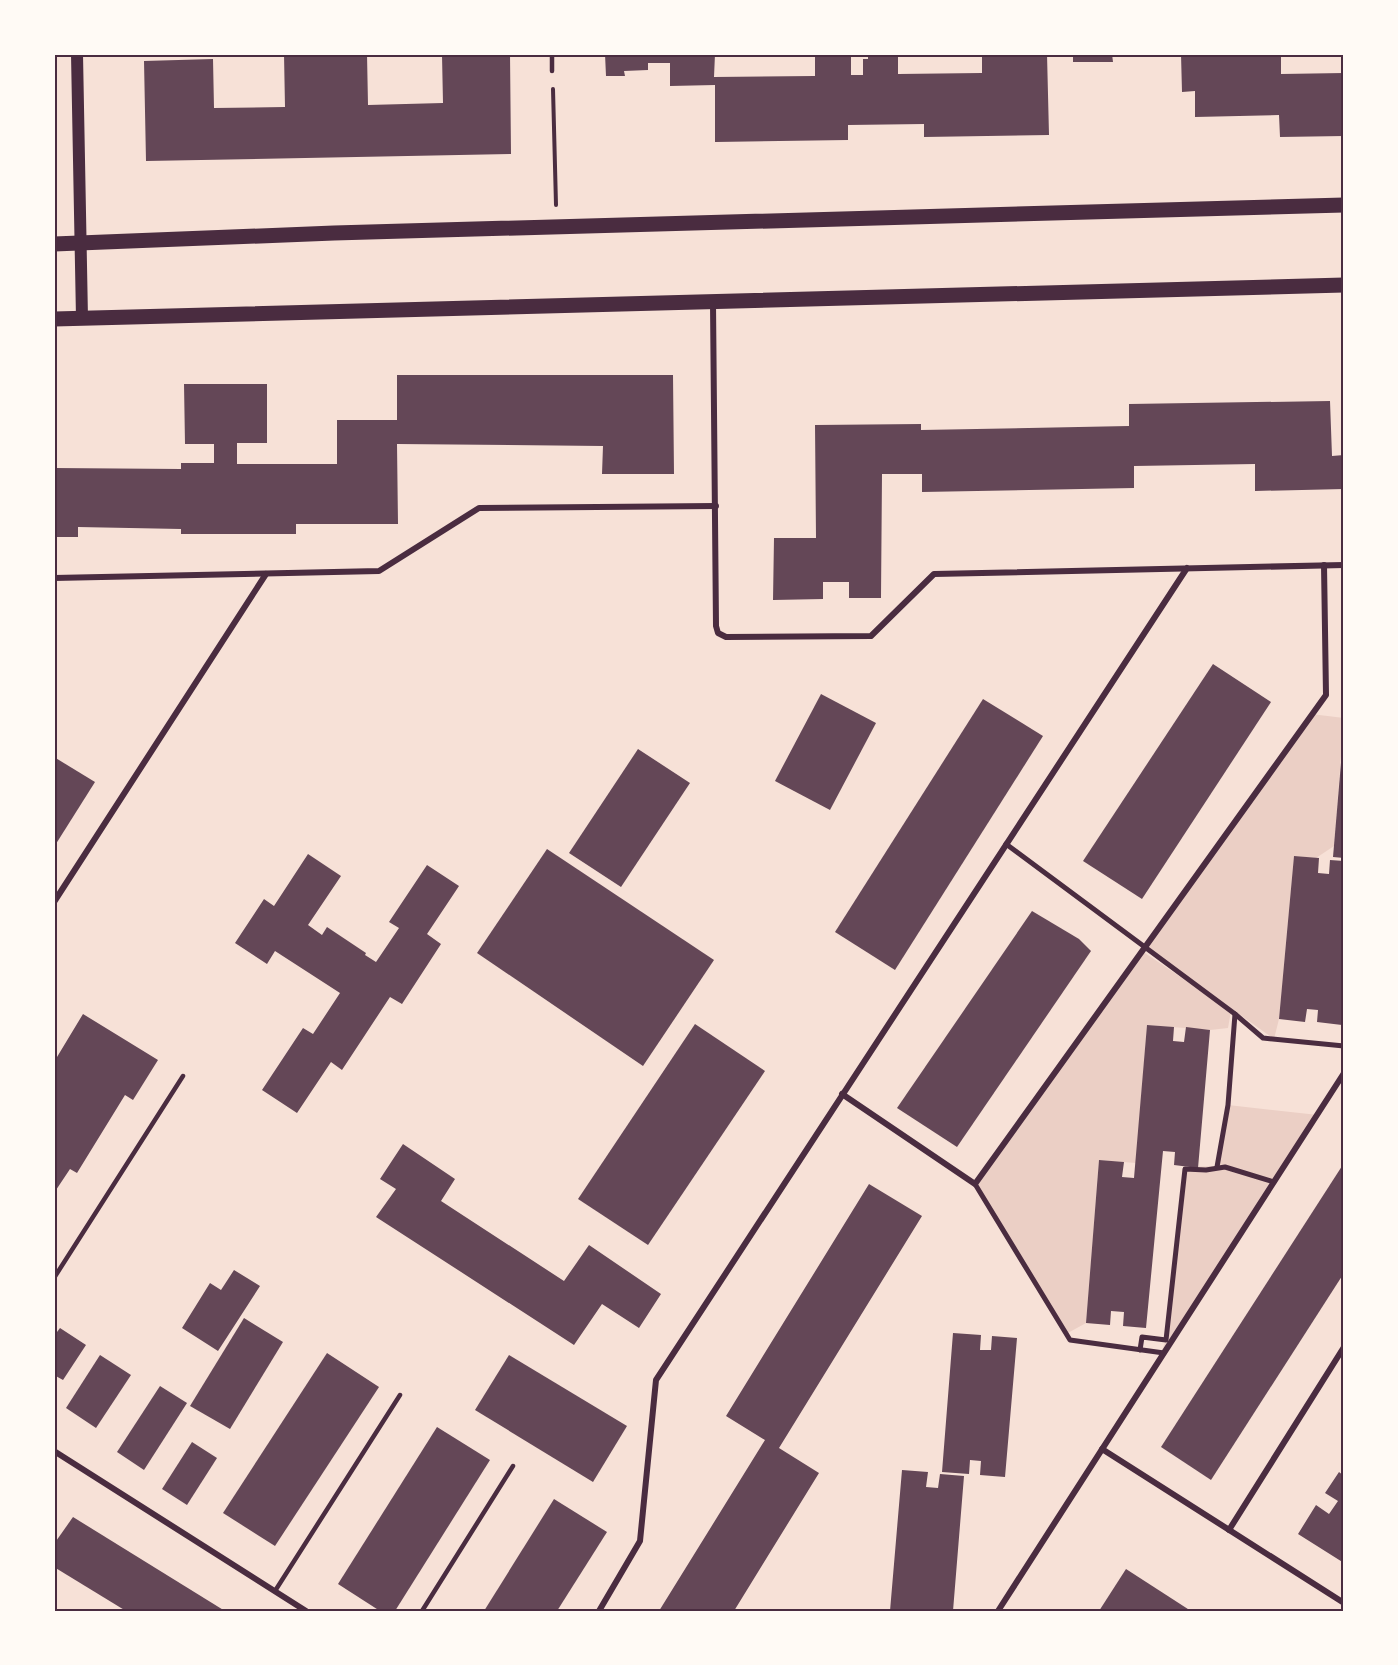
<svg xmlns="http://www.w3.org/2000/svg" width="1398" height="1665" font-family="'Work Sans',sans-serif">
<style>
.green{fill:#ebcfc5}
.building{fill:#644757}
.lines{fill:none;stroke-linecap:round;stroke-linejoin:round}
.path{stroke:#4a2c40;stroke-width:4}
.service{stroke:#4a2c40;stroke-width:4.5}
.pedestrian{stroke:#4a2c40;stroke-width:5}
.minor{stroke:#4a2c40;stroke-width:6}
.secondary{stroke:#4a2c40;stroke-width:12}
.primary{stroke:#4a2c40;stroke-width:15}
.neatline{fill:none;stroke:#4a2c40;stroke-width:2}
</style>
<rect width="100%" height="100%" fill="#f7e1d7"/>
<g class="green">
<polygon points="1311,714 1344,718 1334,846 1316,858 1294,856 1279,1019 1274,1039 1145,947"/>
<polygon points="1142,951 1231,1011 1228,1028 1210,1030 1147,1025 1136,1163 1099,1160 1086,1323 1066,1334 975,1184"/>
<polygon points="1228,1105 1318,1115 1162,1350 1166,1340 1184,1167 1217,1166"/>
</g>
<g class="building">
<polygon points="284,54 367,54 368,105 443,103 442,55 510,54 511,154 146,161 144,61 213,59 214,108 285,107"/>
<polygon points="605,54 715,54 714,77 815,76 815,54 851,54 851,75 863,75 863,59 868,59 868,54 898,54 898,74 982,73 982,54 1047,54 1049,135 924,137 924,124 848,125 848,140 715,142 715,85 670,86 670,63 648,63 648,70 624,71 625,76 606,76"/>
<polygon points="1073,54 1112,54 1113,62 1073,62"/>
<polygon points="1181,54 1281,54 1281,74 1344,73 1344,136 1280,137 1279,115 1195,117 1195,91 1182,92"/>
<polygon points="397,375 673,375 674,474 602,474 603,446 397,444 398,524 296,524 296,534 181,534 181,529 78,527 78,537 54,537 54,468 181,469 181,463 214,463 214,444 185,444 184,384 267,384 267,443 237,443 237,464 337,464 337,420 397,420"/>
<polygon points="1330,401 1332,456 1344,455 1344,489 1255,491 1255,464 1134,466 1134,488 922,492 922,474 882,474 881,598 849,598 849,582 823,582 823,599 773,600 774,538 816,538 815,425 921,424 921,430 1129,426 1129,404"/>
<polygon points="1213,664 1271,702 1142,899 1083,861"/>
<polygon points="821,694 876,723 830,810 775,781"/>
<polygon points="983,699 1043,736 895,970 835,932"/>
<polygon points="638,749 690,783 621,887 569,853"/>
<polygon points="1342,751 1344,751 1344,858 1333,857"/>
<polygon points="54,757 95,782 54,847"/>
<polygon points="547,849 714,960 643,1066 477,953"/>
<polygon points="308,854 341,876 308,925 322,935 327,927 366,953 365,955 376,962 399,928 389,922 427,865 459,886 427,934 441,944 402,1004 390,997 342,1070 331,1062 297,1113 262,1090 303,1028 313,1034 340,993 275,951 267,964 235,943 264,899 274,906"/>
<polygon points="1294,856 1319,858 1318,873 1329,874 1330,860 1344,861 1342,1025 1317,1022 1318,1010 1307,1009 1305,1022 1279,1019"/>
<polygon points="1032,911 1079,939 1091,951 957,1147 897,1108"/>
<polygon points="83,1014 158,1060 133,1100 125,1095 77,1173 70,1169 54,1193 54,1062"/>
<polygon points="695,1024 765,1071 648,1245 578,1199"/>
<polygon points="1147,1025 1174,1027 1173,1041 1184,1042 1186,1027 1210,1030 1198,1168 1174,1165 1175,1152 1163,1151 1146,1328 1123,1326 1124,1312 1111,1311 1110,1325 1086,1323 1099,1160 1124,1162 1122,1177 1134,1178"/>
<polygon points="403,1144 455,1179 441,1201 564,1281 589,1245 661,1294 639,1328 602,1304 574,1345 376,1217 396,1189 380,1179"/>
<polygon points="1344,1163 1344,1273 1211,1480 1161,1447"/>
<polygon points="869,1184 922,1216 779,1448 819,1473 734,1611 659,1611 765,1440 726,1416"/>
<polygon points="234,1270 260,1286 218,1351 182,1328 210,1283 221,1290"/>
<polygon points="244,1318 283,1342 230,1429 190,1406"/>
<polygon points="60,1328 86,1345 63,1380 54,1375 54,1336"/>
<polygon points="953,1333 981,1335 980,1350 991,1350 992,1336 1017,1338 1005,1477 980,1475 981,1461 970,1460 969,1474 942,1472"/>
<polygon points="327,1353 379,1387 275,1546 223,1513"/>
<polygon points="100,1355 131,1375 96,1428 66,1408"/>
<polygon points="509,1355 627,1426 593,1482 475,1410"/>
<polygon points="160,1386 187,1403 144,1470 117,1452"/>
<polygon points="437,1427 490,1460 395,1611 380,1611 338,1584"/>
<polygon points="192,1442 217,1458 187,1505 162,1489"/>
<polygon points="902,1470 928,1472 926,1487 938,1488 940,1474 964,1476 953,1611 890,1611"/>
<polygon points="1339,1472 1344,1476 1344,1563 1298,1534 1316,1505 1329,1514 1338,1501 1325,1493"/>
<polygon points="554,1499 607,1532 557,1611 484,1611"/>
<polygon points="73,1517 225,1611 126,1611 54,1567 54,1544"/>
<polygon points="1126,1569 1191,1611 1099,1611"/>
</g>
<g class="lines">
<polyline class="path" points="553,89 556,205"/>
<g class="service">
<polyline points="552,54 552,71"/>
<polyline points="54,1278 183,1076"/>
<polyline points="275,1591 400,1395"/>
<polyline points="422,1611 513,1466"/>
</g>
<g class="pedestrian">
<polyline points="1006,844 1235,1014 1263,1038 1344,1046"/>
<polyline points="1217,1167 1228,1105 1235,1014"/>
<polyline points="975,1184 1070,1340 1164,1353"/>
<polyline points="1140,1350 1142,1337 1166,1340 1185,1169 1206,1170 1225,1167 1274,1182"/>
</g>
<g class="minor">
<polyline points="713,303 716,626 718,633 726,637 871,636 934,574 1344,565"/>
<polyline points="54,578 379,571 479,508 716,506"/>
<polyline points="54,902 266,574"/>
<polyline points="842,1094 975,1184 1326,695 1324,565"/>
<polyline points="1102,1449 1344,1603"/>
<polyline points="54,1451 306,1611"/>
<polyline points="1229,1530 1344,1347"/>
<polyline points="599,1611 640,1541 656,1380 1187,568"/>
<polyline points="998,1611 1344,1073"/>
</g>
<polyline class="secondary" points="77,54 82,318"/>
<g class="primary">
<polyline points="54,244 334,233 1344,205"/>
<polyline points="54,319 1344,285"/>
</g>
</g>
<rect width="1398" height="1665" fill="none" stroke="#fffaf5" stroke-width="111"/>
<rect x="56" y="56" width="1286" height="1554" class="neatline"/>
</svg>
